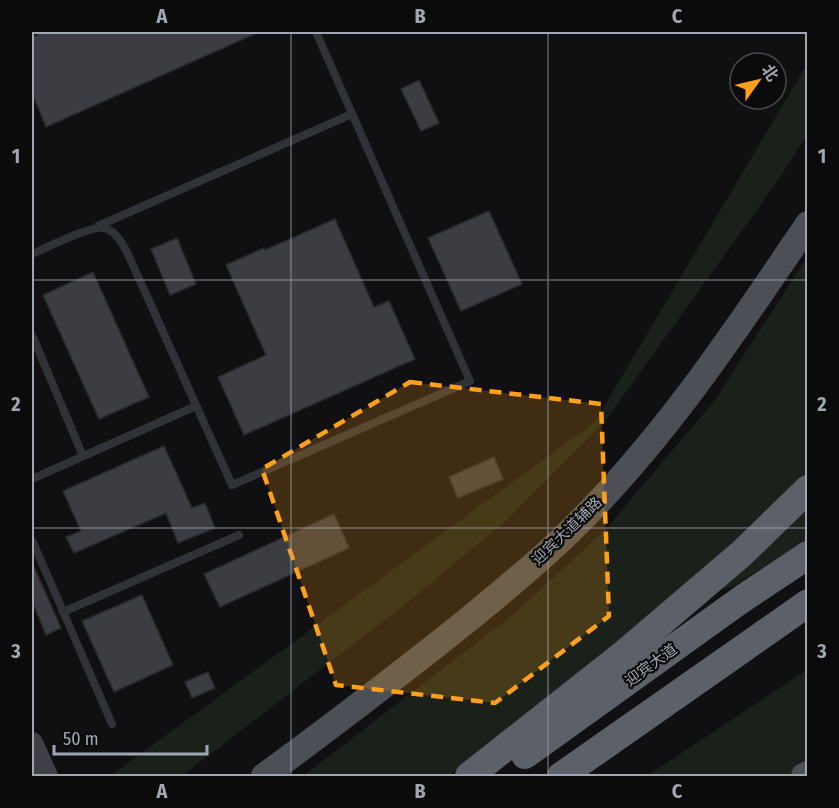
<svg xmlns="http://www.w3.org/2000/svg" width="839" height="808" font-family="'Fira Sans Condensed','Noto Sans SC',sans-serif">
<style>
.green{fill:#1a211a}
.building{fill:#3c3d42;stroke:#2a2a2e;stroke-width:1.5}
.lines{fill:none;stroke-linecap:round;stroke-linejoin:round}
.lane{stroke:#313237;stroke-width:8}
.secondary{stroke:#3f4147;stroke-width:22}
.primary{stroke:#4d4f56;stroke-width:26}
.highway{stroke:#5c6068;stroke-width:28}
.marked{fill:#fea01b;fill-opacity:0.2;stroke:#fea01b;stroke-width:4.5;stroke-dasharray:12 8;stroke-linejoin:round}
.grid{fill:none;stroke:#a0a7b3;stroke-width:1.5;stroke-opacity:0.55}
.labels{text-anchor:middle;stroke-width:4.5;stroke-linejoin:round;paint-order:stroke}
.street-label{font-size:15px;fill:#a0a7b3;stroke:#0b0b0c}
.neatline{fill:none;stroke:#a0a7b3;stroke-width:2}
.grid-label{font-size:20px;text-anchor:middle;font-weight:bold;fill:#a0a7b3}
</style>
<rect width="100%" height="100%" fill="#101012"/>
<g class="green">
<polygon points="807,64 807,135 779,179 606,420 508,519 403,606 182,776 110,776 595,422"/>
<polygon points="807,257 807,540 732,587 679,597 605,661 448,776 303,776 514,614 605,530 715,400"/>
<polygon points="807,670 807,765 789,776 647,776"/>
</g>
<g class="building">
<polygon points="45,32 259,32 46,127 32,93 32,37"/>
<polygon points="419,80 439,123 421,131 401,89"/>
<polygon points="489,211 522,284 461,311 428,238"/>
<polygon points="335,219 374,307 389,301 415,359 244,435 218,377 266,355 226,265 264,248 265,250"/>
<polygon points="177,238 196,284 170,295 151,249"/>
<polygon points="93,272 149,397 99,419 43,295"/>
<polygon points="164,446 192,508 205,503 215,528 178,543 166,513 74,553 66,537 81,531 63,491"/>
<polygon points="494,457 503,479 458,498 449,477"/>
<polygon points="334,514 349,548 220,607 204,574"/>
<polygon points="32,562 61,628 46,635 32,601"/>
<polygon points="142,595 173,665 114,692 82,621"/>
<polygon points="208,672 215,688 192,698 185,682"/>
</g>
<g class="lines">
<g class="lane">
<polyline points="98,226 352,114"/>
<path d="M32,254C46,248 91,225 104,228C115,230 122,243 127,252L232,485L470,381L316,32"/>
<polyline points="32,335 83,456"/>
<polyline points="32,479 196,406"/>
<polyline points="32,540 112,724"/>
<polyline points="63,612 239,535"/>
</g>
<polyline class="secondary" points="32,743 47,776"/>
<g class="primary">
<path d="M264,776C333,725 402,673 469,619C502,592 535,565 565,536C661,444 734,333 808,224"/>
<polyline points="804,776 808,774"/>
</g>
<g class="highway">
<polyline points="525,755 742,599 808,555"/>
<polyline points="469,776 625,653 741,554 808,489"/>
<polyline points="561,776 808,603"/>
</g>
</g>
<path class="marked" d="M410,382L601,404L609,616L495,703L336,685L262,469Z"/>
<path class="grid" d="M291,32V776M548,32V776M32,280H808M32,528H808"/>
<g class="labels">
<g class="street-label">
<text transform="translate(567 531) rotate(-44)" y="5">迎宾大道辅路</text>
<text transform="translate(651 665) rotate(-36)" y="5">迎宾大道</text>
</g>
</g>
<rect width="839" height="808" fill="none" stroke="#0b0b0c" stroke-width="66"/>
<g transform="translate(758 81) rotate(56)"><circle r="28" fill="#0b0b0c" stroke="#47494f" stroke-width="1.5"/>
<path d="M0-4.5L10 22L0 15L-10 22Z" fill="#fea01b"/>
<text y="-9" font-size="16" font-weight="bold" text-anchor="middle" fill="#a0a7b3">北</text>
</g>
<path d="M54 745v9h153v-9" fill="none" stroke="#a0a7b3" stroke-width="3"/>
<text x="63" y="745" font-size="18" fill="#a0a7b3" stroke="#0b0b0c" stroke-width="4.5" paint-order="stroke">50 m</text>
<rect x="33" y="33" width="773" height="742" class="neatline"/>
<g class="grid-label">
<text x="162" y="23">A</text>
<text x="420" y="23">B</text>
<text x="677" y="23">C</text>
<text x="16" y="163">1</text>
<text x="822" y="163">1</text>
<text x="16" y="411">2</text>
<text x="822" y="411">2</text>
<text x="16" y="658">3</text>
<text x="822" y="658">3</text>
<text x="162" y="798">A</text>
<text x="420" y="798">B</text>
<text x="677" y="798">C</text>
</g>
</svg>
